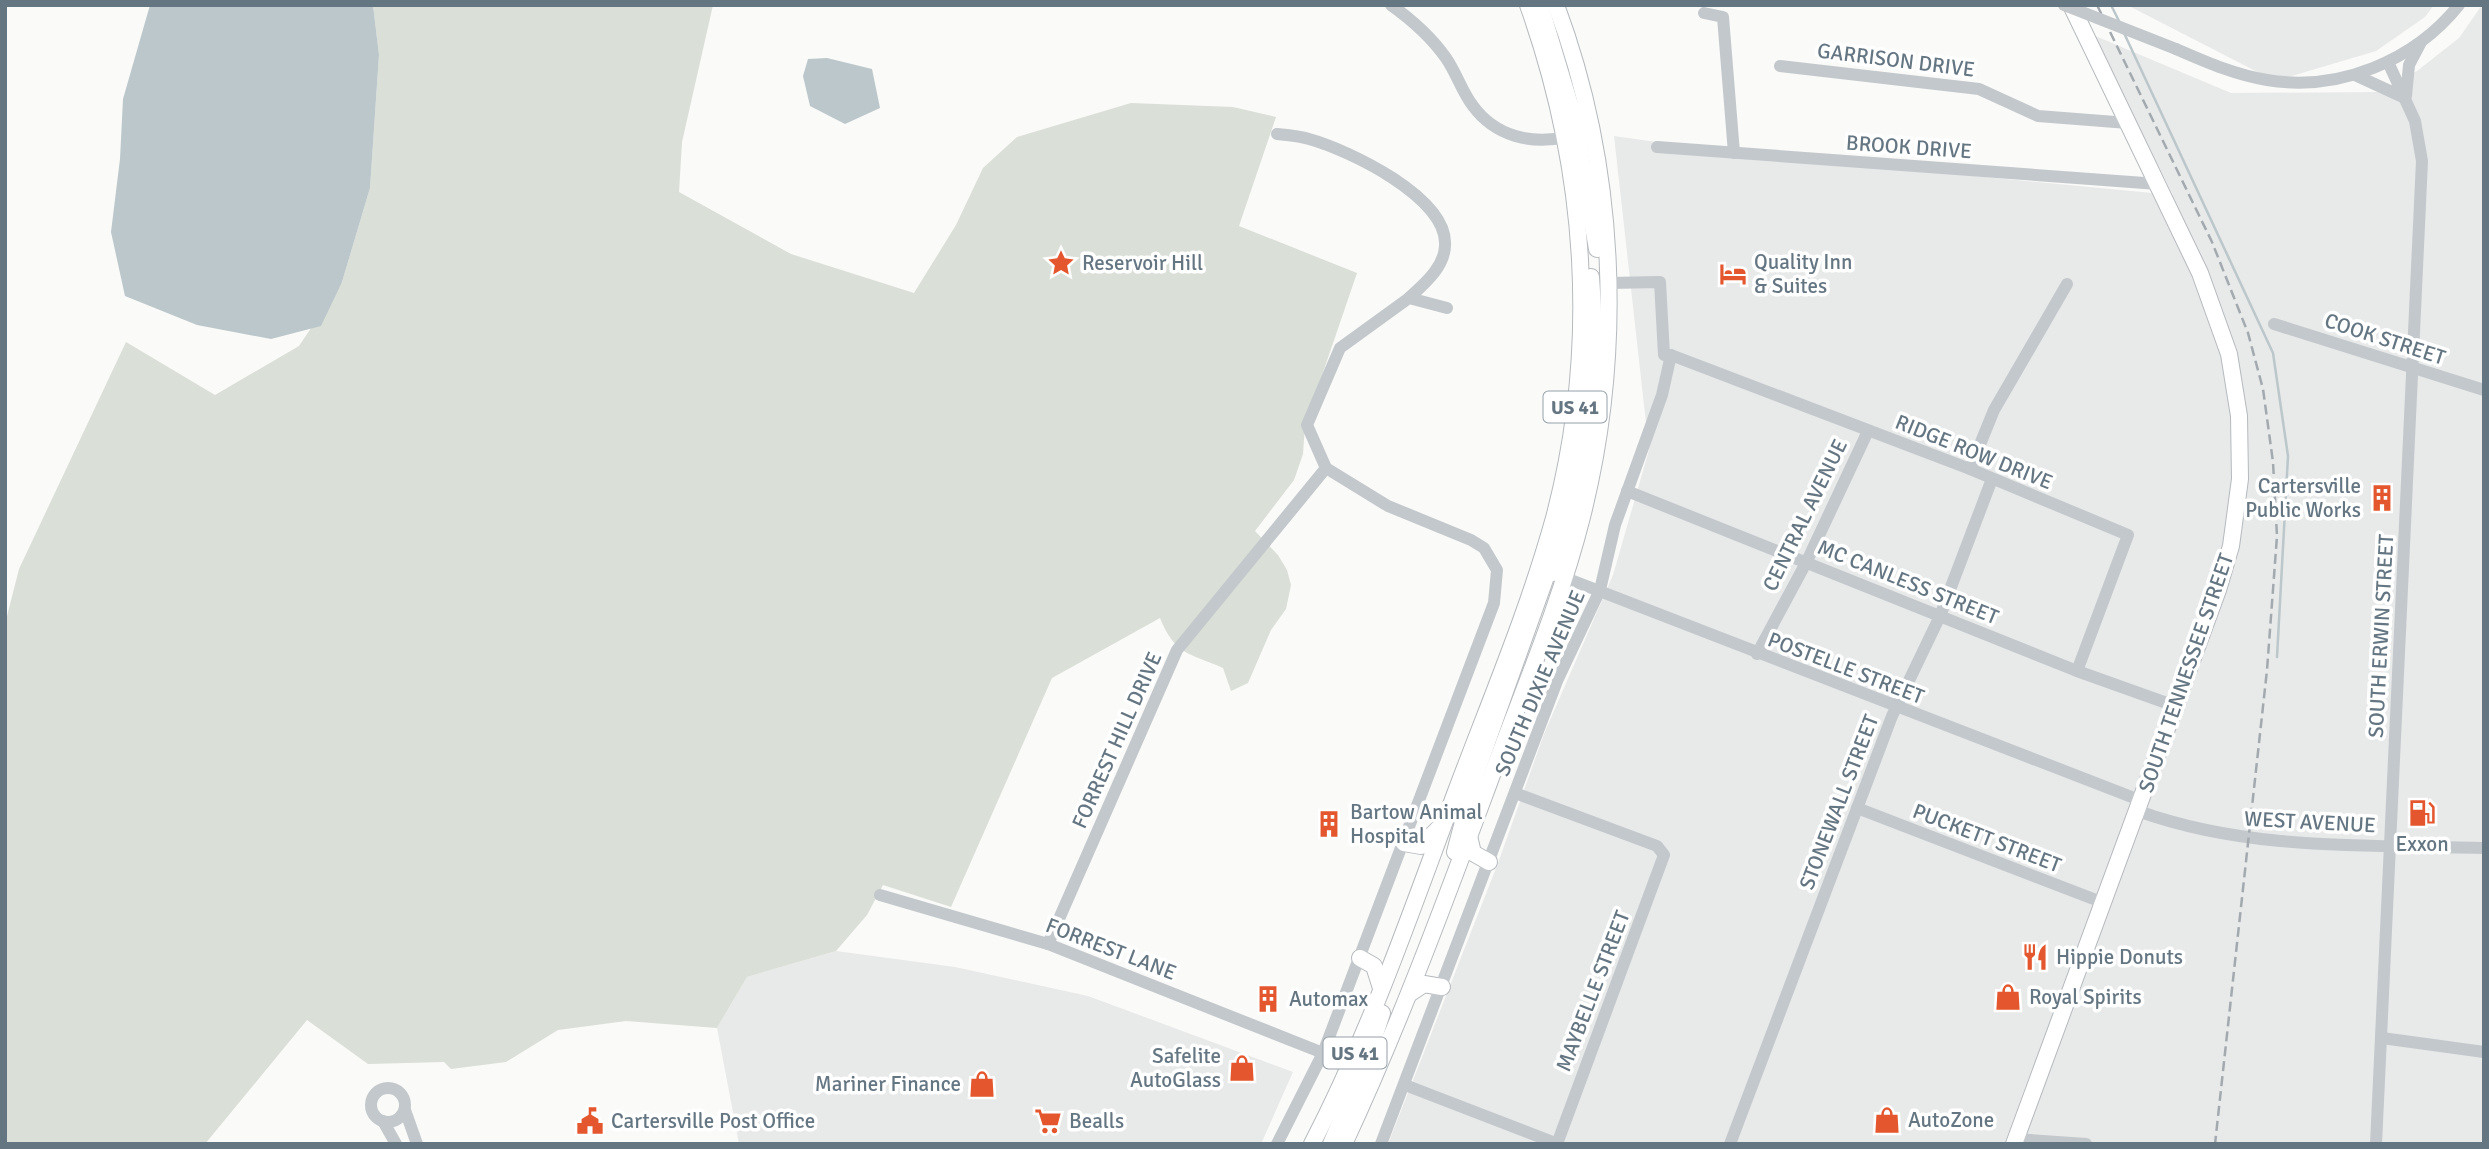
<svg xmlns="http://www.w3.org/2000/svg" width="2489" height="1149" font-family="Signika,sans-serif">
<style>
.built{fill:#e8e9e9}
.green{fill:#dadfd7}
.water{fill:#bbc7cb}
.lines{fill:none;stroke-linecap:round;stroke-linejoin:round}
.stream{stroke:#bbc7cb;stroke-width:2.5}
.major-casing{stroke:#b5babe;stroke-width:18}
.minor{stroke:#c3c8cc;stroke-width:12}
.major{stroke:#fff;stroke-width:16}
.rail{stroke:#a2aab0;stroke-width:2.5;stroke-dasharray:10 5;stroke-linecap:butt}
.minor-bridge{stroke:#c3c8cc;stroke-width:12}
.labels{text-anchor:middle;stroke-width:7;stroke-linejoin:round;paint-order:stroke}
.shield{fill:#fff;stroke:#939fa8;stroke-width:2}
.shield-label{font-size:19px;font-weight:bold;fill:#657683}
.street-label{font-size:21px;fill:#657683;stroke:#fff}
.poi-label{font-size:21px;fill:#657683;stroke:#fff;text-anchor:start}
</style>
<rect width="100%" height="100%" fill="#fafaf8"/>
<g class="built">
<polygon points="2127,5 2434,5 2425,17 2376,51 2275,81"/>
<polygon points="2482,5 2484,1144 1388,1144 1498,863 1544,734 1613,575 1649,450 1614,136 1734,153 2173,195 2093,35 2231,93 2378,92 2417,71 2459,38"/>
<polygon points="836,951 955,967 1088,996 1293,1072 1261,1144 739,1144 717,1028 747,977"/>
</g>
<path class="green" d="M373,5H713L682,142L679,192L791,254L914,293L956,225L983,168L1017,137L1131,103L1233,107L1276,117L1239,226L1357,273L1305,425L1303,454L1294,480L1255,531L1278,555L1287,570L1291,585L1286,609L1271,630L1248,683L1231,691L1223,668C1189,653 1175,655 1160,618L1052,678L951,907L883,885L867,915L836,951L747,977L717,1028L626,1021L558,1030L506,1062L451,1069L444,1062L368,1064L307,1020L205,1144H5V624L19,569L126,342L215,395L299,346L342,282L370,188L379,55Z"/>
<g class="water">
<polygon points="150,5 373,5 379,55 370,188 342,282 321,326 271,339 197,325 125,296 111,232 120,159 123,99"/>
<polygon points="827,58 872,69 880,108 845,124 810,106 803,76 808,59"/>
</g>
<g class="lines">
<g class="stream">
<polyline points="2111,5 2119,21"/>
<polyline points="2124,33 2273,353 2288,456 2277,657"/>
</g>
<defs>
<g id="major">
<polyline points="1540,5 1574,118 1597,249"/>
<path d="M1553,573C1584,476 1600,379 1591,277"/>
<polyline points="1469,836 1473,853 1489,862"/>
<polyline points="1404,843 1421,846 1438,829"/>
<polyline points="1455,852 1476,773 1548,571"/>
<polyline points="1360,958 1374,966 1381,988"/>
<polyline points="1409,994 1424,984 1442,987"/>
<path d="M1312,1144C1370,1032 1411,912 1455,794C1489,703 1528,612 1554,518C1599,347 1587,171 1528,5"/>
<polyline points="1331,1144 1367,1059 1382,1013"/>
<path d="M1344,1144C1399,1026 1444,904 1489,783C1521,695 1559,608 1582,517C1624,350 1617,168 1556,5"/>
<polyline points="2014,1144 2218,590 2231,546 2240,479 2239,416 2229,354 2200,273 2071,5"/>
</g>
</defs>
<use href="#major" class="major-casing"/>
<g class="minor">
<path d="M1391,5C1412,20 1432,38 1446,58C1457,74 1462,92 1473,106C1495,136 1531,145 1566,137"/>
<polyline points="1704,13 1723,17 1734,153"/>
<path d="M2176,49C2206,62 2235,75 2267,80C2339,92 2414,61 2459,5"/>
<polyline points="1780,66 1979,89 2038,116 2128,123"/>
<polyline points="2355,75 2405,98"/>
<polyline points="2406,96 2409,65 2420,44"/>
<path d="M1277,134C1287,135 1299,136 1309,139C1349,150 1449,198 1445,246C1444,268 1424,284 1409,298"/>
<polyline points="1657,147 2158,184"/>
<polyline points="2274,324 2484,390"/>
<polyline points="1671,355 1970,469 2128,535 2077,671"/>
<polyline points="1970,469 1994,410 2067,284"/>
<polyline points="1627,491 2077,671 2175,706"/>
<polyline points="1558,575 2142,801"/>
<polyline points="1757,654 1807,561 1868,431"/>
<polyline points="1515,793 1657,846 1664,855 1557,1144"/>
<polyline points="1857,808 2104,903"/>
<path d="M2138,811C2249,851 2367,845 2484,848"/>
<polyline points="880,895 1048,944 1323,1053"/>
<polyline points="1048,944 1177,650 1326,468"/>
<polyline points="2382,1038 2484,1052"/>
<polyline points="1405,1085 1558,1144"/>
<circle cx="388" cy="1105" r="17"/>
<polyline points="405,1110 417,1144"/>
<polyline points="383,1121 396,1144"/>
<polyline points="1277,1144 1323,1053 1494,603 1497,570 1484,548 1471,540 1388,506 1326,468 1307,425 1340,348 1409,298 1447,308"/>
<polyline points="1381,1144 1557,681 1600,590 1615,525 1662,395 1671,355 1664,355 1660,282 1609,283"/>
<polyline points="1730,1144 1892,716 1940,616 1992,479"/>
<polyline points="2017,1144 2016,1139 2086,1144"/>
<polyline points="2376,1144 2422,161 2415,121 2388,62"/>
</g>
<use href="#major" class="major"/>
<polyline class="rail" points="2097,5 2212,242 2248,333 2263,389 2273,462 2277,536 2267,670 2215,1144"/>
<polyline class="minor-bridge" points="2064,5 2176,49"/>
</g>
<defs>
<symbol id="sight-bare" viewBox="-9 -9 18 18"><path d="M0-6L1.8-2.2L6-1.7L2.9 1.2L3.7 5.4L0 3.3L-3.7 5.4L-2.9 1.2L-6-1.7L-1.8-2.2Z" fill="#e4572e" stroke="#fff" stroke-width="2.5" paint-order="stroke"/></symbol>
<symbol id="hotel-bare" viewBox="-9 -9 18 18"><path d="M-6-4.5h1.5V1H6V5H4.5V3h-9V5H-6ZM-4 0a1.8 1.8 0 1 1 3.6 0ZM.5 0V-2.5h3Q6-2.5 6 0Z" fill="#e4572e" stroke="#fff" stroke-width="2.5" paint-order="stroke"/></symbol>
<symbol id="building-bare" viewBox="-9 -9 18 18"><path d="M-4-6H4V6H1V3H-1V6H-4ZM-2.5-4.3h1.7v1.8h-1.7ZM.8-4.3h1.7v1.8H.8ZM-2.5-1h1.7V.8h-1.7ZM.8-1h1.7V.8H.8Z" fill="#e4572e" stroke="#fff" stroke-width="2.5" paint-order="stroke"/></symbol>
<symbol id="fuel-bare" viewBox="-9 -9 18 18"><path d="M-5.5-6h7V0h2V4h1.3V-2.5L3-4.5l.8-.8L6-3V5H2.5V1h-1V6h-7ZM-4.2-4.7v3.2H.2V-4.7Z" fill="#e4572e" stroke="#fff" stroke-width="2.5" paint-order="stroke"/></symbol>
<symbol id="restaurant-bare" viewBox="-9 -9 18 18"><path d="M-5-6h1v4h1v-4h1v4h1v-4h1v5L-1.5 .5V6h-2V.5L-5-1ZM5-6V6H3V1.5H1.5Q1.5-4 5-6Z" fill="#e4572e" stroke="#fff" stroke-width="2.5" paint-order="stroke"/></symbol>
<symbol id="shop-bare" viewBox="-9 -9 18 18"><path d="M-5-2.5h2.3a2.7 3.5 0 0 1 5.4 0H5L5.5 6h-11ZM-1.5-2.5h3a1.5 2.3 0 0 0-3 0Z" fill="#e4572e" stroke="#fff" stroke-width="2.5" paint-order="stroke"/></symbol>
<symbol id="civic-bare" viewBox="-9 -9 18 18"><path d="M-.6-6.5H3V-4.5H.6V-3L4-1V1h2V6H-6V1h2V-1L-.6-3ZM-1.2 2.5V6h2.4V2.5Z" fill="#e4572e" stroke="#fff" stroke-width="2.5" paint-order="stroke"/></symbol>
<symbol id="supermarket-bare" viewBox="-9 -9 18 18"><path d="M-6-5.5h2.5l.6 2H6L4.5 2H-2.5L-4.4-4H-6ZM-1.5 3.2a1.3 1.3 0 1 0 .1 0ZM3 3.2a1.3 1.3 0 1 0 .1 0Z" fill="#e4572e" stroke="#fff" stroke-width="2.5" paint-order="stroke"/></symbol>
</defs>
<g fill-rule="evenodd">
<use href="#sight-bare" x="1042" y="244" width="38" height="38"/>
<use href="#hotel-bare" x="1714" y="255" width="38" height="38"/>
<use href="#building-bare" x="2363" y="479" width="38" height="38"/>
<use href="#fuel-bare" x="2403" y="794" width="38" height="38"/>
<use href="#building-bare" x="1310" y="805" width="38" height="38"/>
<use href="#restaurant-bare" x="2016" y="938" width="38" height="38"/>
<use href="#shop-bare" x="1989" y="978" width="38" height="38"/>
<use href="#building-bare" x="1249" y="980" width="38" height="38"/>
<use href="#shop-bare" x="1223" y="1049" width="38" height="38"/>
<use href="#shop-bare" x="963" y="1065" width="38" height="38"/>
<use href="#shop-bare" x="1868" y="1101" width="38" height="38"/>
<use href="#civic-bare" x="571" y="1102" width="38" height="38"/>
<use href="#supermarket-bare" x="1029" y="1102" width="38" height="38"/>
</g>
<g class="labels">
<g class="shield">
<rect x="1543.5" y="391.5" width="63" height="31" rx="5"/>
<rect x="1323.5" y="1037.5" width="63" height="31" rx="5"/>
</g>
<g class="shield-label">
<text x="1575" y="414">US 41</text>
<text x="1355" y="1060">US 41</text>
</g>
<g class="street-label">
<text transform="translate(1896 60) rotate(7)" y="7">GARRISON DRIVE</text>
<text transform="translate(1909 147) rotate(4)" y="7">BROOK DRIVE</text>
<text transform="translate(2385 339) rotate(18)" y="7">COOK STREET</text>
<text transform="translate(1974 452) rotate(22)" y="7">RIDGE ROW DRIVE</text>
<text transform="translate(1805 515) rotate(-64)" y="7">CENTRAL AVENUE</text>
<text transform="translate(1908 582) rotate(22)" y="7">MC CANLESS STREET</text>
<text transform="translate(2381 636) rotate(-87)" y="7">SOUTH ERWIN STREET</text>
<text transform="translate(1846 668) rotate(21)" y="7">POSTELLE STREET</text>
<text transform="translate(2186 673) rotate(-71)" y="7">SOUTH TENNESSEE STREET</text>
<text transform="translate(1540 683) rotate(-67)" y="7">SOUTH DIXIE AVENUE</text>
<text transform="translate(1117 740) rotate(-66)" y="7">FORREST HILL DRIVE</text>
<text transform="translate(1839 802) rotate(-69)" y="7">STONEWALL STREET</text>
<text transform="translate(2310 822) rotate(3)" y="7">WEST AVENUE</text>
<text transform="translate(1987 838) rotate(21)" y="7">PUCKETT STREET</text>
<text transform="translate(1111 949) rotate(21)" y="7">FORREST LANE</text>
<text transform="translate(1593 991) rotate(-69)" y="7">MAYBELLE STREET</text>
</g>
<g class="poi-label">
<text x="1754" y="269">Quality Inn<tspan x="1754" dy="24">&amp; Suites</tspan></text>
<text x="1082" y="270">Reservoir Hill</text>
<text x="2361" y="493" text-anchor="end">Cartersville<tspan x="2361" dy="24">Public Works</tspan></text>
<text x="1350" y="819">Bartow Animal<tspan x="1350" dy="24">Hospital</tspan></text>
<text x="2422" y="851" text-anchor="middle">Exxon</text>
<text x="2056" y="964">Hippie Donuts</text>
<text x="2029" y="1004">Royal Spirits</text>
<text x="1289" y="1006">Automax</text>
<text x="1221" y="1063" text-anchor="end">Safelite<tspan x="1221" dy="24">AutoGlass</tspan></text>
<text x="961" y="1091" text-anchor="end">Mariner Finance</text>
<text x="1908" y="1127">AutoZone</text>
<text x="611" y="1128">Cartersville Post Office</text>
<text x="1069" y="1128">Bealls</text>
</g>
</g>
<rect width="2489" height="1149" fill="none" stroke="#657683" stroke-width="14"/>
</svg>
